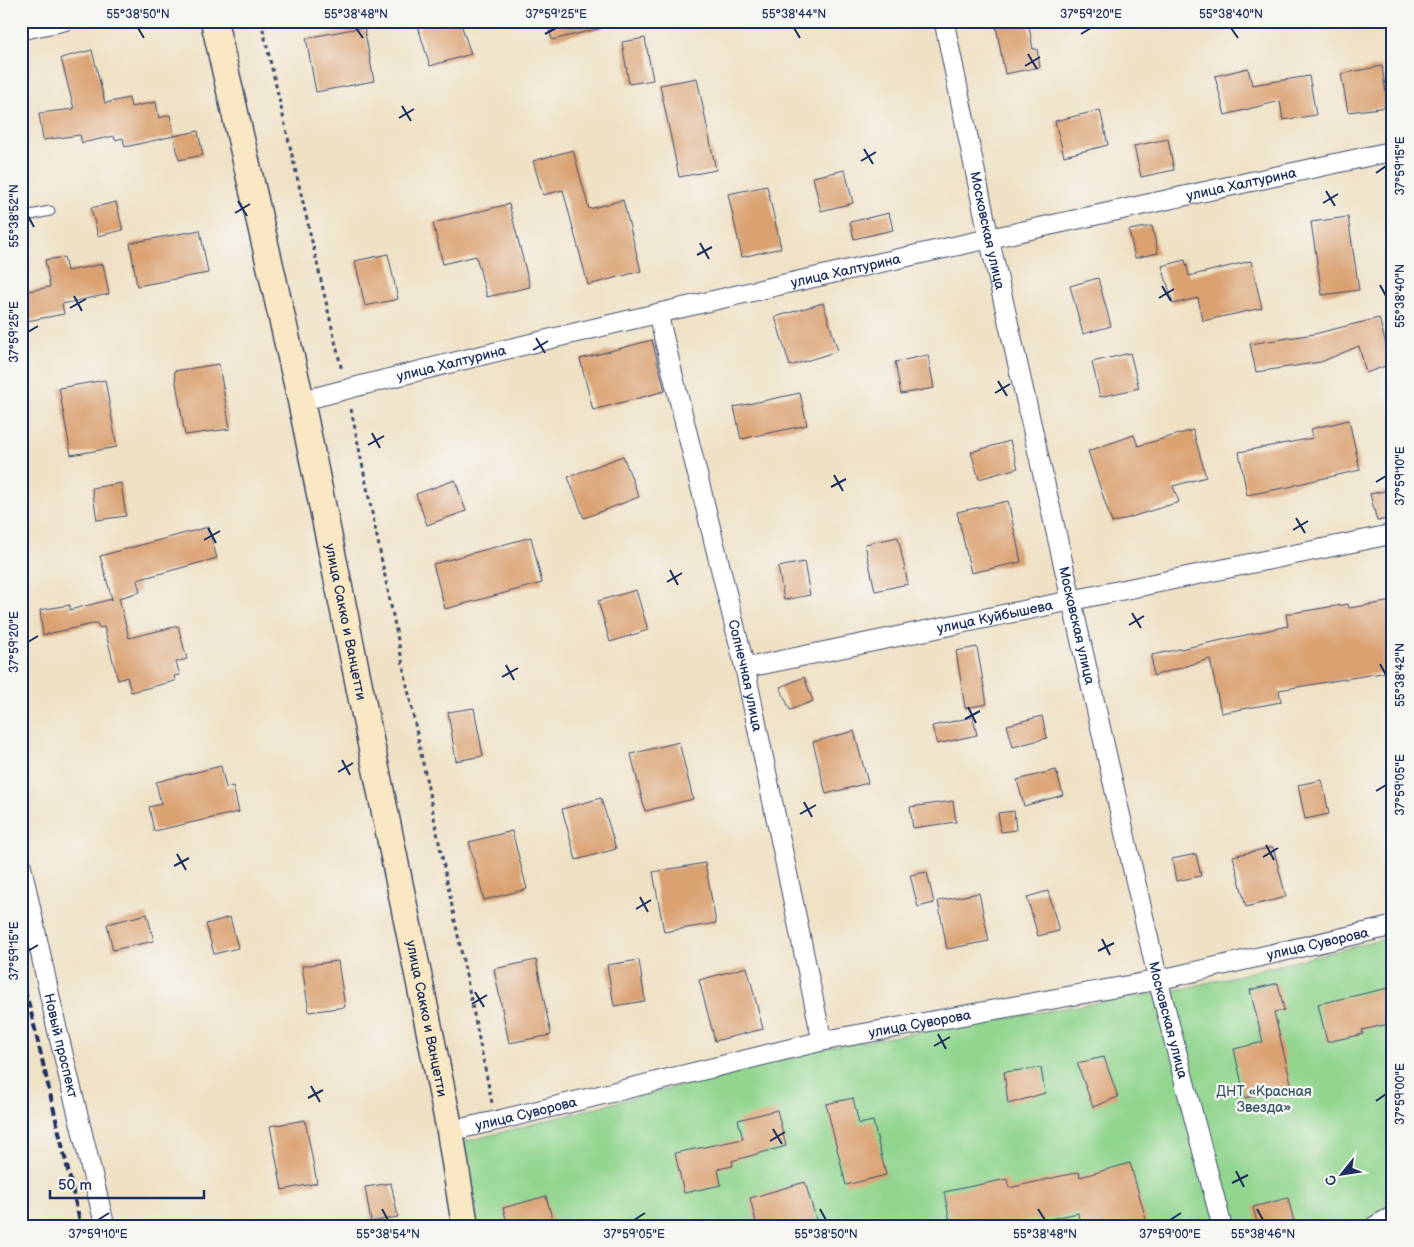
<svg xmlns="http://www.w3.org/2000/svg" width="1414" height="1247" font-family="'Balsamiq Sans',sans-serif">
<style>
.green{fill:#91d58e;stroke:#568276}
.building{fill:#daa171}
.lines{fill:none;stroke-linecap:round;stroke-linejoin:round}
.service-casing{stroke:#3b4a6d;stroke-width:11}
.minor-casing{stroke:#3b4a6d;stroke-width:21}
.secondary-casing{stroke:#3b4a6d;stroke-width:29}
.path{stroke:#3b4a6d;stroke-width:3;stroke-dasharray:4 4;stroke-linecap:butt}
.service{stroke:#fff;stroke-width:9}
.minor{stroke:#fff;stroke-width:19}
.secondary{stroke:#fae7c3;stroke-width:26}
.rail{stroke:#1b2f5e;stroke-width:4;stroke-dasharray:8 4;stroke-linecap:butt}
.ticks{fill:none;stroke:#1b2f5e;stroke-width:2}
.labels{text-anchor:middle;stroke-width:4.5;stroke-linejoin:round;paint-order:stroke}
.street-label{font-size:14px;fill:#1b2f5e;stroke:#f6f6f2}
.park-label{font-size:14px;fill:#38586a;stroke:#f6f6f2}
.neatline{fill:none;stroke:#1b2f5e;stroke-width:2}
.ticks-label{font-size:12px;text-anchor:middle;fill:#1b2f5e}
</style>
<rect width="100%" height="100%" fill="#f6f6f2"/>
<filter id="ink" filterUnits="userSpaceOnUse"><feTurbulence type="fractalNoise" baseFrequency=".02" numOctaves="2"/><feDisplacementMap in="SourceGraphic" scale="10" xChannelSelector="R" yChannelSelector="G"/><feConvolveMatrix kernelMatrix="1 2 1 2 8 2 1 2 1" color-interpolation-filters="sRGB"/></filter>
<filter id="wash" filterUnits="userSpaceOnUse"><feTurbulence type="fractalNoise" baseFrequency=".0096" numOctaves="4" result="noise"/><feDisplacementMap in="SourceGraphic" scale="20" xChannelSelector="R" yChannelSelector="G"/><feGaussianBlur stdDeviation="1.12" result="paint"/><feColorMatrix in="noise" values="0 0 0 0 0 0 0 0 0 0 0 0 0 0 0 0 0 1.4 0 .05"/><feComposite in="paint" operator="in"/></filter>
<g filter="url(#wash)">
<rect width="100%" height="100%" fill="#efe1c4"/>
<polygon class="green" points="1393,937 1393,1226 477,1226 464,1142 825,1048 1186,988"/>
<g id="blocks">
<g class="building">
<polygon points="438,21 460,21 471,54 430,66 418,27"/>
<polygon points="547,21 601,21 602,28 552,40"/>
<polygon points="995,21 1028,21 1033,49 1037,49 1040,67 1005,74"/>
<polygon points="364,27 374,81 316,92 306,38"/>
<polygon points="645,38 653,80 629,84 622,42"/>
<polygon points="92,50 105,103 129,98 131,107 156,102 159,118 170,115 174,136 125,147 123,138 115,140 114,136 82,143 80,135 43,140 39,113 74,109 61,58"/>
<polygon points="1382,66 1388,107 1348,112 1341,74"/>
<polygon points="1248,68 1252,85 1309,76 1316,115 1283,120 1280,101 1225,115 1215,76"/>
<polygon points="697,78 716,170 679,177 660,85"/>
<polygon points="1100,110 1108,145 1064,156 1055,121"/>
<polygon points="198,131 203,155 179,160 174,136"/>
<polygon points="1168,139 1174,170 1141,177 1134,146"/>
<polygon points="573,150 589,209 623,200 641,271 588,285 563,190 543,195 533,161"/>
<polygon points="845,170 853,203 821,211 813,177"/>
<polygon points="767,186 781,248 742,257 728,194"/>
<polygon points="116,202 123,230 98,236 91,208"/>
<polygon points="509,204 530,287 487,297 476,256 443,264 433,223"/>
<polygon points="889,213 893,230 854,239 850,222"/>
<polygon points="1348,217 1359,290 1322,295 1311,222"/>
<polygon points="1152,226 1158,253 1135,258 1129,230"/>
<polygon points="200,230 208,273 137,286 130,243"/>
<polygon points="388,254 398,299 365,306 355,261"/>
<polygon points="64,257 67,271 103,264 109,294 62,304 64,314 27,321 22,292 50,287 45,260"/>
<polygon points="1185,260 1189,276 1251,261 1262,308 1203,321 1198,298 1173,304 1162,266"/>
<polygon points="1098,278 1111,326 1083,334 1070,286"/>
<polygon points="823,303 838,351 790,366 775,317"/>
<polygon points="1379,318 1391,364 1366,373 1359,346 1321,362 1256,372 1250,344 1314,334"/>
<polygon points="652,340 665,391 593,410 580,359"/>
<polygon points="1130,353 1139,388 1100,397 1092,362"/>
<polygon points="928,355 934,388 901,394 895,362"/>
<polygon points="219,364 230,429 185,435 174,371"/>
<polygon points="105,380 117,447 71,455 59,388"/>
<polygon points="800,393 807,425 741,439 734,407"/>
<polygon points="1349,420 1360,470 1294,485 1294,486 1247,495 1239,452 1313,438 1311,429"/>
<polygon points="1193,430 1206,477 1173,486 1179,502 1112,523 1088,451 1134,435 1138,446"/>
<polygon points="1010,441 1018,468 979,479 971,452"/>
<polygon points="623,456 639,497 584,518 568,477"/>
<polygon points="455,480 466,511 427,525 416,494"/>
<polygon points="121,483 126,516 97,520 92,488"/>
<polygon points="1389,490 1393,505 1393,518 1377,521 1370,494"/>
<polygon points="1008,501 1021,562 971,573 957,512"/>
<polygon points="208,527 217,558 137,580 140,592 119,598 129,638 178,626 187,659 176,662 180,675 174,676 175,681 131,692 127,677 118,680 104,627 99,628 97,623 43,635 40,610 70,605 70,610 112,599 100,556"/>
<polygon points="531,537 542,583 445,609 433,564"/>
<polygon points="898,537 908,584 875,591 865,544"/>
<polygon points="804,562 810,595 784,600 778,567"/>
<polygon points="636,590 648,630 610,642 598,601"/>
<polygon points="1393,601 1393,671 1279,690 1281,702 1221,713 1210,659 1153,676 1152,655 1288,626 1286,614 1348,604 1349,608"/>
<polygon points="977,647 987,704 965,708 956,651"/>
<polygon points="804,677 813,701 790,710 780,687"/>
<polygon points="474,708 483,756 456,761 448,712"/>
<polygon points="1042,716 1047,738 1013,747 1007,725"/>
<polygon points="973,717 977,735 937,744 932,726"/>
<polygon points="854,731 868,783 826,794 813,742"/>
<polygon points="679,742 693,799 645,811 631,754"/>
<polygon points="221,766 226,788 233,786 239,812 154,831 149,807 161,804 156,782"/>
<polygon points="1056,770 1063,795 1024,806 1017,780"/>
<polygon points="1322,780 1329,814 1305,819 1298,785"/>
<polygon points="601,798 616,849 576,860 562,809"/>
<polygon points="953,801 956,822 913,828 910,807"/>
<polygon points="1014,811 1016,830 1001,832 998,813"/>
<polygon points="512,831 527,889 484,900 469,842"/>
<polygon points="1273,847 1286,897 1246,907 1233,856"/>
<polygon points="1196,854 1201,876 1176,881 1172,859"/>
<polygon points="705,863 716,923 664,932 653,872"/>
<polygon points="927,872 934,903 918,907 910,875"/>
<polygon points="1048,891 1059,931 1038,936 1027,897"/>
<polygon points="979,893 989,941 947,949 938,901"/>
<polygon points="147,914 154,941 113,950 107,924"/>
<polygon points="230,917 238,948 214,954 206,924"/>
<polygon points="536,960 551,1035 509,1043 494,969"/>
<polygon points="639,960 645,1001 614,1006 607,965"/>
<polygon points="338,961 345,1007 309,1012 302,966"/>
<polygon points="747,967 763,1029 715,1041 699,980"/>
<polygon points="1278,983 1284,1010 1274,1012 1292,1087 1245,1098 1234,1049 1263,1042 1250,990"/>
<polygon points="1393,987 1393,1023 1362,1030 1363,1034 1327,1042 1318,1004"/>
<polygon points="1104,1057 1118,1097 1093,1107 1077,1063"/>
<polygon points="1041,1068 1045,1093 1008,1104 1004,1072"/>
<polygon points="853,1098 859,1124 873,1121 886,1175 846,1185 826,1104"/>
<polygon points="777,1110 786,1146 732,1161 733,1166 718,1169 721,1185 684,1193 675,1153 743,1139 738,1120"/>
<polygon points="305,1120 317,1183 282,1190 270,1126"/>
<polygon points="1130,1163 1148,1226 1080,1226 1078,1213 1036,1222 1036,1219 1005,1226 951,1226 944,1192 1007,1179 1009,1188 1079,1172 1080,1177"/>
<polygon points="805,1182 818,1226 757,1226 750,1198"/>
<polygon points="391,1183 398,1217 371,1222 365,1187"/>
<polygon points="546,1196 554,1226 508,1226 503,1208"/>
<polygon points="1288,1198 1295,1226 1258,1226 1253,1207"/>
</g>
</g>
</g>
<g filter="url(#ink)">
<use href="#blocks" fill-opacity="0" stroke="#3b4a6d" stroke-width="1"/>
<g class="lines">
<defs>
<polyline id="service" points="21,217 50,211"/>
<g id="minor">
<path id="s1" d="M944,21L989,238L1158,980L1222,1226"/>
<polyline points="21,30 64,21"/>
<path id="s2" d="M658,314L745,668L822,1041"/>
<path id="s3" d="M301,401C662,307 1028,230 1393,151"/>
<path id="s4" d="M745,668L1393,534"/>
<path id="s5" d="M21,864L57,1029L105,1226"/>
<path id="s6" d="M450,1131L495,1121L822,1041L1158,980L1393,926"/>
<polyline points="1375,1226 1393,1216"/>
</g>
<g id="secondary">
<path id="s7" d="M214,21L301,401L450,1131L465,1226"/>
</g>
</defs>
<use href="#service" class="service-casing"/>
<use href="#minor" class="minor-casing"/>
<use href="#secondary" class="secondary-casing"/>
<g class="path">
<polyline points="261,21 342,371"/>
<polyline points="351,409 492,1103"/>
</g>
<use href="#service" class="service"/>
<use href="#minor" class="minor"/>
<use href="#secondary" class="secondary"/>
<g class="rail">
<polyline points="21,978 30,1008 81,1226"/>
<polyline points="21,1204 26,1226"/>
</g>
</g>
</g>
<path class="ticks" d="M138,28L144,38M356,28L363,38M794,28L800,38M1231,28L1238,38M545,34L556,28M1081,34L1091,28M1028,54L1037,69M1025,66L1040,57M402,106L411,121M399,118L414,109M864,149L873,164M861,161L876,152M1376,173L1386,166M1326,191L1335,206M238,201L247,216M1323,203L1338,194M235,213L250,204M28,216L34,227M700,243L709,259M697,255L712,247M1380,285L1386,296M1162,286L1171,301M74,296L82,311M1159,298L1174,289M70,308L86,299M28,332L38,326M536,338L545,353M533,350L548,341M998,381L1007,396M995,393L1010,384M372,433L380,448M368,445L384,436M834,475L843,491M1376,482L1386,476M831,487L846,479M1296,518L1305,533M208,528L216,543M1293,530L1308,521M204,540L220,531M670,570L678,585M667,582L682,573M1132,613L1141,628M1129,625L1144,616M28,642L38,636M1380,664L1386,675M506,665L514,680M502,677L518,668M968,707L976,723M965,719L980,711M342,760L350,775M338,772L353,763M1376,791L1386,785M804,802L812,817M800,814L816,805M1266,845L1274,860M177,854L186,870M1263,857L1278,848M174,866L189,858M640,897L648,912M636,909L651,900M1102,939L1110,955M28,951L38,945M1098,951L1114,943M475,992L484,1007M472,1004L487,995M938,1034L946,1049M934,1046L950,1037M311,1086L320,1102M308,1098L323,1090M1376,1101L1386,1094M773,1129L782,1144M770,1141L785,1132M1236,1171L1244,1187M1232,1183L1248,1175M382,1209L388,1220M820,1209L826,1220M1038,1209L1045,1220M1257,1209L1263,1220M98,1220L109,1213M634,1220L645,1213M1170,1220L1181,1213"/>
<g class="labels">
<g class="street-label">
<text dy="5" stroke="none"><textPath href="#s3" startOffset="965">улица Халтурина</textPath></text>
<text dy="5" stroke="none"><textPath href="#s1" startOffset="214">Московская улица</textPath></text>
<text dy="5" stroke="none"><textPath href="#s3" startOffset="560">улица Халтурина</textPath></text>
<text dy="5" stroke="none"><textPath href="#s3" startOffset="155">улица Халтурина</textPath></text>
<text dy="5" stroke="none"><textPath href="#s4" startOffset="255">улица Куйбышева</textPath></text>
<text dy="5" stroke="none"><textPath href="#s7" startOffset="615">улица Сакко и Ванцетти</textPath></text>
<text dy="5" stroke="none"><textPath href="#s1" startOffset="619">Московская улица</textPath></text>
<text dy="5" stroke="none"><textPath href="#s2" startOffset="372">Солнечная улица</textPath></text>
<text dy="5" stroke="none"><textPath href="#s6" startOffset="888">улица Суворова</textPath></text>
<text dy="5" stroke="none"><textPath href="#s7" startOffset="1020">улица Сакко и Ванцетти</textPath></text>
<text dy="5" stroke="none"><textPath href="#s1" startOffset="1024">Московская улица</textPath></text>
<text dy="5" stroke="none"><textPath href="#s6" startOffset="482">улица Суворова</textPath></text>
<text dy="5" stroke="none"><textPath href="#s5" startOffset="186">Новый проспект</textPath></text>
<text dy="5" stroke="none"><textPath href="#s6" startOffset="78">улица Суворова</textPath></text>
</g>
<g class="park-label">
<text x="1264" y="1096">ДНТ «Красная<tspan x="1264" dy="16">Звезда»</tspan></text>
</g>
</g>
<rect width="1414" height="1247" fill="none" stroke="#f6f6f2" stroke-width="55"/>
<g transform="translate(1342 1174) rotate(240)" stroke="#f6f6f2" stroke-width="4" paint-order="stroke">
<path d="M0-4L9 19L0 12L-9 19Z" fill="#1b2f5e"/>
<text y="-8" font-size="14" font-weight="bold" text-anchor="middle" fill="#1b2f5e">С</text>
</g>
<path d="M50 1190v8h154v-8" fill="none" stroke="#1b2f5e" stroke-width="2.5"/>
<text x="58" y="1190" font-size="15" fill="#1b2f5e" stroke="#f6f6f2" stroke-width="4" paint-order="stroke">50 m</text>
<rect x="28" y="28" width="1358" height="1192" class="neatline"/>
<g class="ticks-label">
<text x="138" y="18">55°38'50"N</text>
<text x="356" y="18">55°38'48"N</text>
<text x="556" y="18">37°59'25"E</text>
<text x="794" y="18">55°38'44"N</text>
<text x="1091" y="18">37°59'20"E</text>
<text x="1231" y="18">55°38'40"N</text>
<text transform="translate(1400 166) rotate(-90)" y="4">37°59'15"E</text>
<text transform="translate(14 216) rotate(-90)" y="4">55°38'52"N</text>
<text transform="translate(1400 296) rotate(-90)" y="4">55°38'40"N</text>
<text transform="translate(14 332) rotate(-90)" y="4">37°59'25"E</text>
<text transform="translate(1400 476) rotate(-90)" y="4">37°59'10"E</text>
<text transform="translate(14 642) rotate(-90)" y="4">37°59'20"E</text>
<text transform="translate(1400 675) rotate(-90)" y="4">55°38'42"N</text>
<text transform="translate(1400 785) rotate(-90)" y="4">37°59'05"E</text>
<text transform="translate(14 951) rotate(-90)" y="4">37°59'15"E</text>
<text transform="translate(1400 1094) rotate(-90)" y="4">37°59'00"E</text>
<text x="98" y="1238">37°59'10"E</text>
<text x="388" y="1238">55°38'54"N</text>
<text x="634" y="1238">37°59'05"E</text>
<text x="826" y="1238">55°38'50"N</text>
<text x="1045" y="1238">55°38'48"N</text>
<text x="1170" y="1238">37°59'00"E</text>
<text x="1263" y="1238">55°38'46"N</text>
</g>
</svg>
